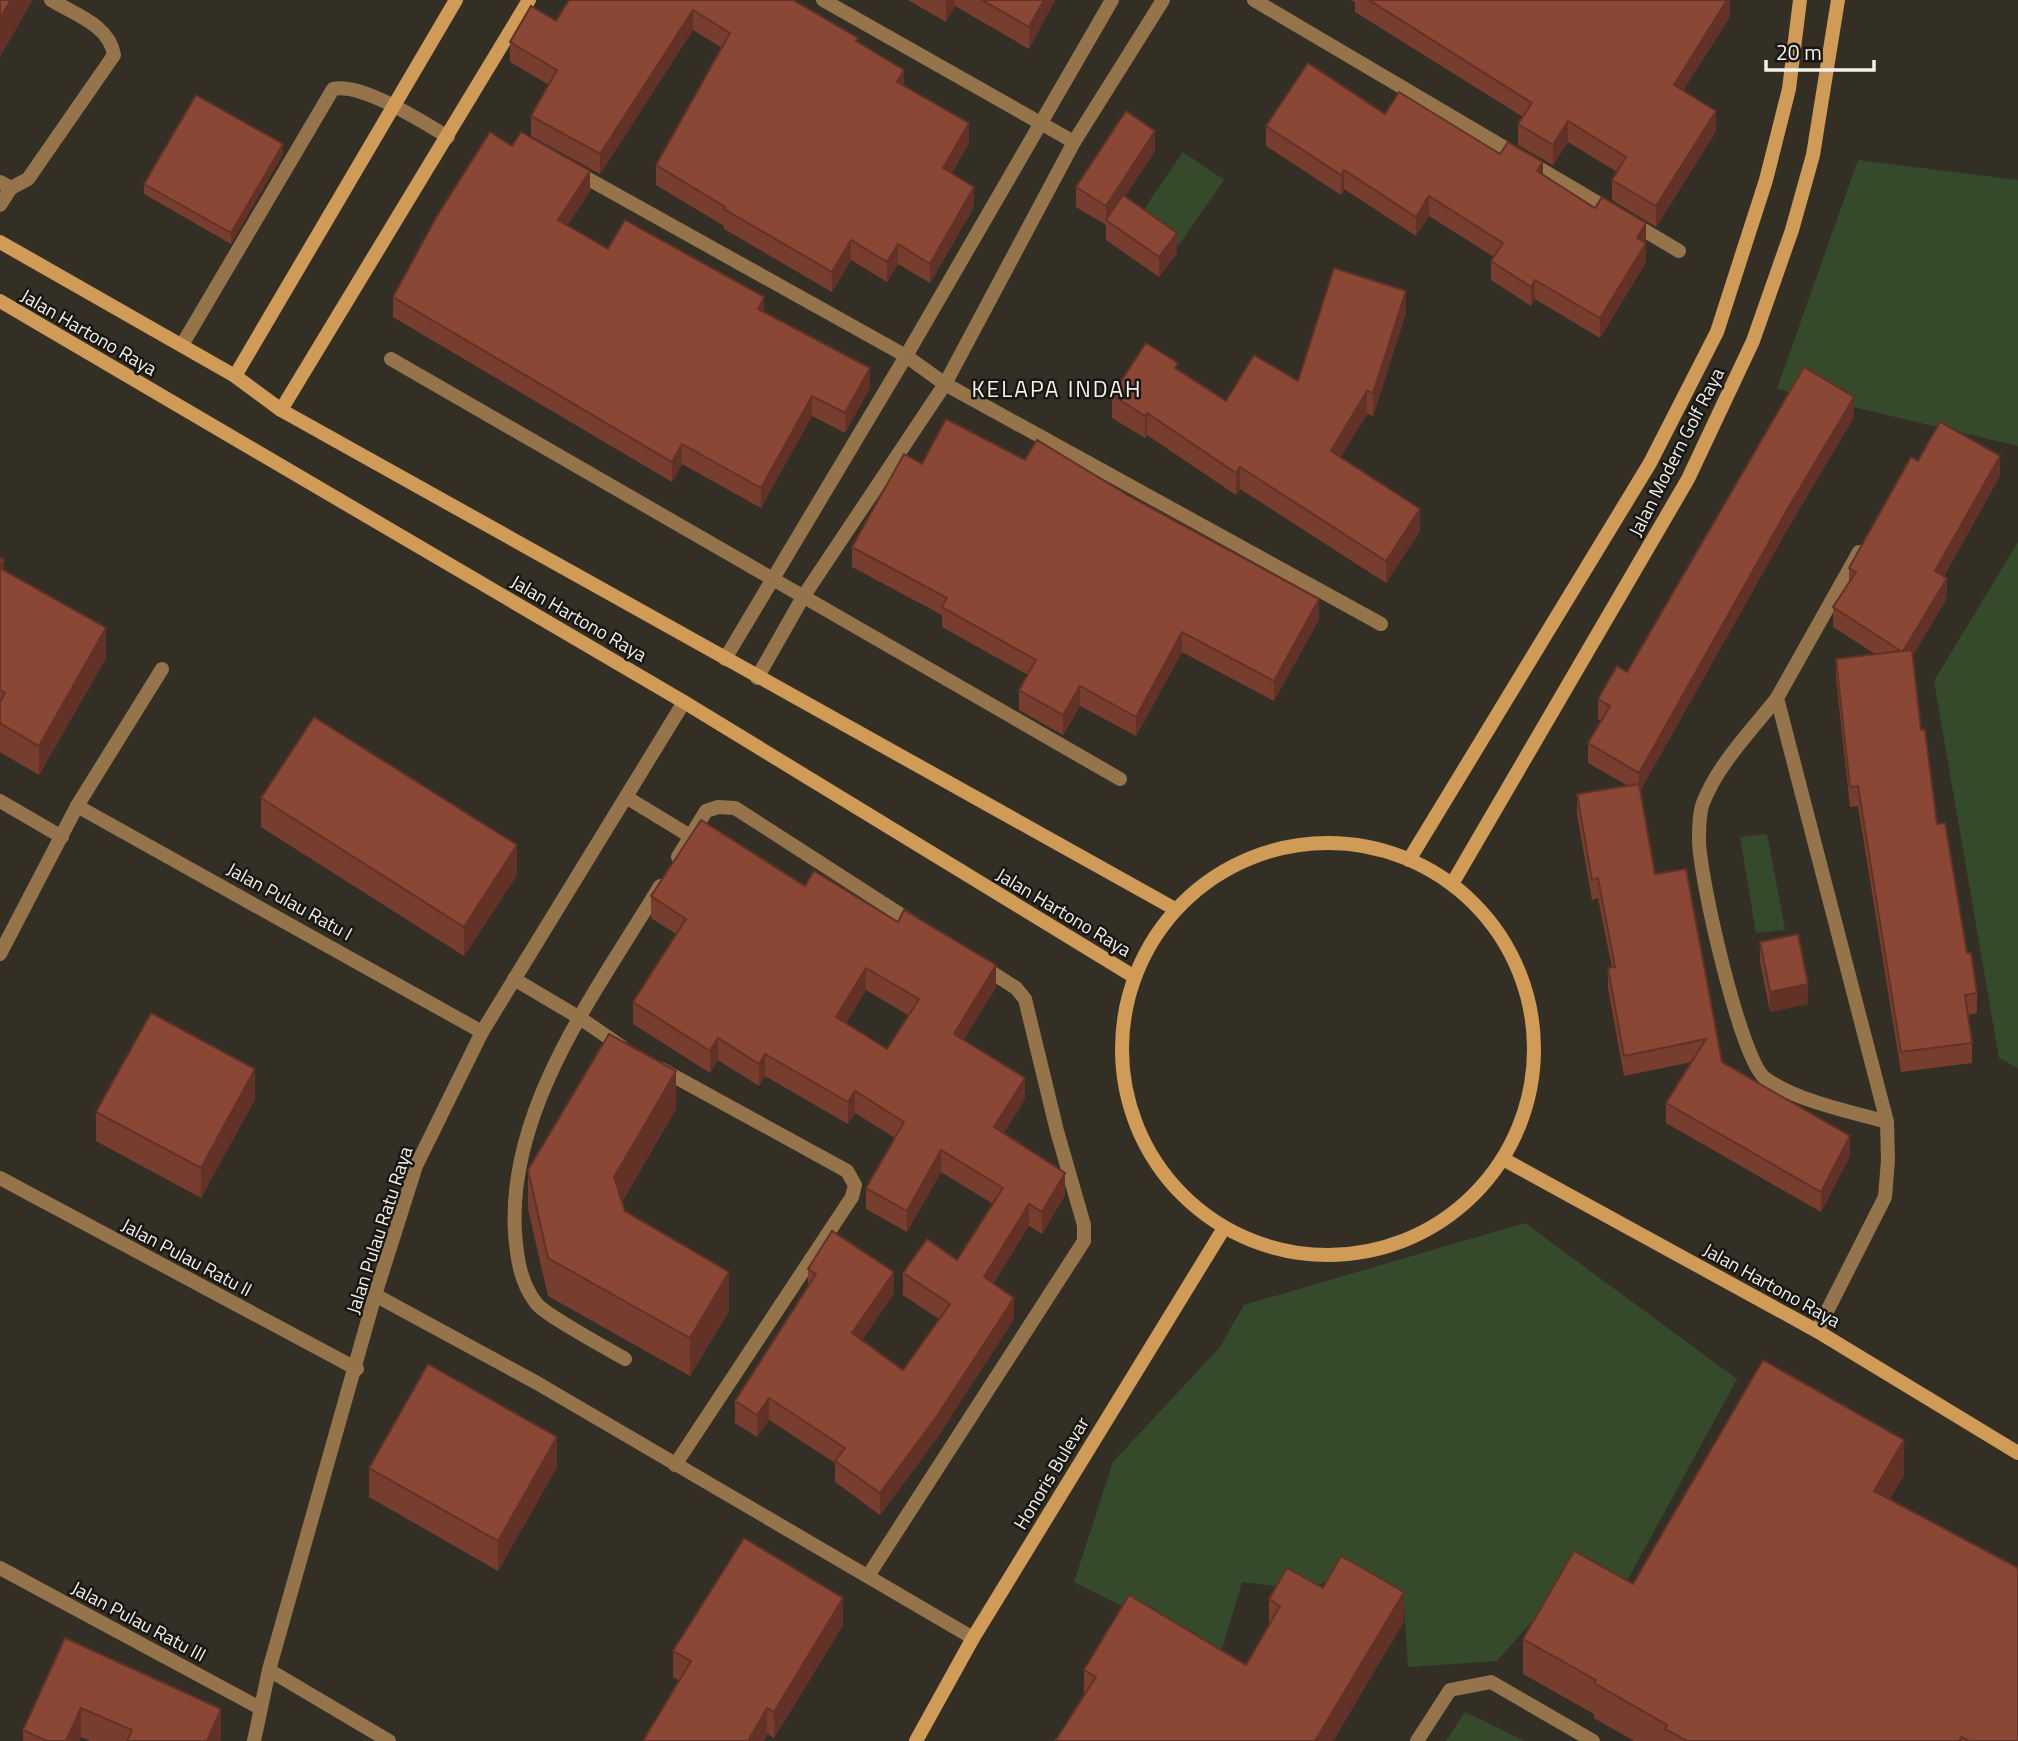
<svg xmlns="http://www.w3.org/2000/svg" width="2018" height="1741" font-family="'Titillium Web',sans-serif">
<style>
.green{fill:#354a2a}
.lines{fill:none;stroke-linecap:round;stroke-linejoin:round}
.lane{stroke:#95744c;stroke-width:14}
.street{stroke:#95744c;stroke-width:14}
.secondary{stroke:#d09a57;stroke-width:14}
.wall{fill:#773d2e;fill-rule:evenodd}
.shaded-wall{fill:#613225}
.building{fill:#8a4735;stroke:#613225;stroke-width:2;fill-rule:evenodd}
.labels{text-anchor:middle;stroke-width:5;stroke-linejoin:round;paint-order:stroke}
.street-label{font-size:19px;fill:#f4f1eb;stroke:#191713}
.quarter-label{font-size:23px;letter-spacing:2px;fill:#f4f1eb;stroke:#191713}
</style>
<rect width="100%" height="100%" fill="#342f25"/>
<g class="green">
<polygon points="1183,152 1224,180 1179,245 1138,218"/>
<polygon points="1858,160 2018,180 2018,446 1777,389"/>
<polygon points="2018,542 2018,1068 1999,1058 1934,681"/>
<polygon points="1767,834 1785,930 1756,933 1740,837"/>
<polygon points="1525,1223 1737,1379 1622,1590 1575,1573 1497,1661 1408,1667 1403,1590 1340,1571 1312,1590 1242,1582 1220,1656 1074,1582 1113,1462 1220,1347 1244,1305"/>
<polygon points="1465,1712 1525,1741 1446,1741"/>
</g>
<g class="lines">
<g class="lane">
<path d="M0,182L11,188L28,179L114,55C109,25 76,15 51,0"/>
<polyline points="0,205 11,188"/>
<path d="M182,345L333,89C361,82 423,122 448,137"/>
<polyline points="626,797 690,836"/>
<polyline points="678,857 706,811 718,807 735,808 915,924"/>
<polyline points="514,979 580,1018 622,1047"/>
<polyline points="661,1069 847,1171 855,1185 852,1197 675,1465"/>
<path d="M625,1359C608,1349 545,1315 536,1303C520,1282 517,1258 515,1233C507,1108 598,989 660,886"/>
<polyline points="868,1576 1084,1241 1084,1225 1057,1131 1025,999 1016,988 980,965"/>
</g>
<g class="street">
<polyline points="823,0 1074,142"/>
<polyline points="1254,0 1615,213"/>
<polyline points="574,171 906,356 945,384 1381,624"/>
<polyline points="1632,223 1679,251"/>
<polyline points="391,359 1120,779"/>
<polyline points="725,659 906,356 1112,0"/>
<polyline points="757,678 803,597 945,384 1074,142 1163,0"/>
<path d="M1777,698C1751,731 1718,764 1703,803C1699,813 1699,829 1699,840C1699,875 1741,1063 1766,1079C1800,1102 1848,1111 1887,1122"/>
<polyline points="0,801 62,837"/>
<polyline points="77,806 482,1032"/>
<polyline points="0,954 77,806 162,669"/>
<polyline points="0,1178 357,1369"/>
<polyline points="375,1295 537,1383 973,1638"/>
<polyline points="1817,1331 1885,1197 1888,1160 1887,1122 1777,698 1859,552"/>
<polyline points="0,1568 260,1708"/>
<polyline points="269,1670 389,1741"/>
<polyline points="254,1741 269,1670 375,1295 416,1166 482,1032 684,702"/>
<polyline points="1417,1741 1450,1690 1491,1682 1593,1741"/>
</g>
<g class="secondary">
<polyline points="0,242 235,376 281,410 1175,909"/>
<polyline points="0,301 684,702 1133,976"/>
<polyline points="235,376 456,0"/>
<polyline points="281,410 529,0"/>
<circle cx="1328" cy="1049" r="206"/>
<polyline points="1409,860 1650,463 1717,332 1766,180 1789,89 1800,0"/>
<polyline points="1452,884 1688,479 1753,341 1792,230 1813,155 1838,0"/>
<polyline points="1503,1159 1817,1331 2018,1453"/>
<polyline points="916,1741 973,1638 1224,1228"/>
</g>
</g>
<g class="wall">
<polygon points="793,0 858,42 904,86 969,143 952,173 974,207 930,283 898,264 887,282 851,260 832,292 724,229 724,226 656,185 656,165 722,48 693,30 600,174 531,136 531,116 549,85 510,62 510,42 556,21"/>
<polygon points="908,0 1055,0 1029,49 955,6 946,22"/>
<polygon points="1351,0 1730,0 1730,17 1683,90 1716,131 1656,227 1612,200 1612,180 1617,172 1568,142 1553,165 1518,145 1518,124 1523,117 1355,12 1355,2"/>
<polygon points="1385,114 1500,154 1543,174 1595,208 1646,223 1646,262 1600,338 1535,299 1531,306 1491,280 1491,261 1494,257 1429,216 1416,236 1344,189 1341,195 1266,146 1266,126"/>
<polygon points="512,146 590,191 567,226 608,249 764,312 870,388 845,433 812,416 761,508 682,464 672,482 393,317 393,297"/>
<polygon points="1155,151 1125,196 1177,253 1159,277 1106,240 1106,225 1076,207 1076,187"/>
<polygon points="283,154 231,244 144,194 144,184"/>
<polygon points="1406,313 1373,416 1367,414 1340,457 1420,531 1386,583 1240,489 1236,495 1147,435 1145,438 1112,418 1112,395 1178,369 1226,401 1298,381"/>
<polygon points="1854,417 1787,530 1640,791 1655,874 1722,1062 1850,1156 1821,1212 1666,1123 1666,1103 1692,1062 1624,1076 1608,988 1608,968 1612,968 1598,898 1592,900 1577,814 1577,794 1628,786 1588,763 1588,743 1601,721 1598,719 1598,699 1627,672"/>
<polygon points="1025,460 1319,619 1274,701 1182,652 1136,736 1080,706 1063,735 1019,710 1019,690 1028,675 942,627 942,615 852,567 852,547 922,464"/>
<polygon points="1918,461 2000,476 1944,576 1947,598 1913,655 1921,730 1937,824 1977,993 1977,1013 1968,1015 1972,1043 1972,1063 1901,1072 1858,806 1850,807 1836,678 1836,659 1875,654 1833,627 1833,607 1849,581 1849,568"/>
<polygon points="0,557 4,570 106,658 39,775 0,752"/>
<polygon points="261,798 517,875 464,956 261,827"/>
<path d="M805,886L996,987L963,1040L1025,1099L1003,1134L1065,1195L1042,1234L1029,1226L993,1284L1014,1319L937,1438L880,1515L835,1482V1463L769,1420L757,1437L735,1423V1401L808,1288V1269L894,1293L862,1340L903,1370L939,1319L903,1295V1273L957,1260L993,1204L941,1172L907,1232L866,1209V1188L895,1138L855,1113L848,1124L765,1076L759,1086L718,1060L710,1073L633,1024V1002L676,934L651,918V896ZM866,990L908,1015L887,1049L846,1023Z"/>
<polygon points="1760,942 1808,1004 1770,1012 1760,962"/>
<polygon points="255,1099 201,1198 96,1141 96,1112"/>
<polygon points="676,1109 622,1202 625,1211 729,1311 690,1376 548,1296 528,1209 528,1170"/>
<polygon points="557,1467 498,1571 369,1497 369,1468"/>
<polygon points="1904,1475 1889,1500 2018,1741 1634,1741 1594,1718 1594,1714 1523,1674 1523,1639 1633,1584"/>
<polygon points="1323,1588 1404,1621 1333,1741 1084,1696 1084,1670 1246,1665 1269,1625 1269,1599"/>
<polygon points="843,1625 774,1738 673,1677 673,1651"/>
<polygon points="65,1638 221,1738 220,1741 90,1741 81,1737 79,1741 23,1741 23,1730"/>
</g>
<g class="shaded-wall">
<polygon points="11,0 33,0 0,57 0,18"/>
<polygon points="946,0 955,0 955,6 946,22"/>
<polygon points="1044,0 1055,0 1029,49 1029,27"/>
<polygon points="1727,0 1730,0 1730,17 1674,105 1674,85"/>
<polygon points="693,10 693,30 600,174 600,154"/>
<polygon points="904,70 904,90 897,82"/>
<polygon points="1716,111 1716,131 1656,227 1656,206"/>
<polygon points="1568,121 1568,142 1553,165 1553,145"/>
<polygon points="969,123 969,143 943,188 943,168"/>
<polygon points="1155,131 1155,151 1108,222 1106,220 1106,206"/>
<polygon points="283,144 283,154 231,244 231,233"/>
<polygon points="1543,162 1543,182 1537,171"/>
<polygon points="1344,170 1344,189 1341,195 1341,175"/>
<polygon points="590,171 590,191 558,240 558,220"/>
<polygon points="974,187 974,207 930,283 930,264"/>
<polygon points="1429,196 1429,216 1416,236 1416,217"/>
<polygon points="1646,223 1646,262 1600,338 1600,318 1637,238"/>
<polygon points="1177,233 1177,253 1159,277 1159,257"/>
<polygon points="851,240 851,260 832,292 832,272"/>
<polygon points="898,244 898,264 887,282 887,262"/>
<polygon points="1535,280 1535,299 1531,306 1531,287"/>
<polygon points="1406,291 1406,313 1373,416 1373,393"/>
<polygon points="764,297 764,317 758,309"/>
<polygon points="870,368 870,388 845,433 845,413"/>
<polygon points="1367,391 1367,414 1331,473 1331,451"/>
<polygon points="812,396 812,416 761,508 761,488"/>
<polygon points="1854,397 1854,417 1787,530 1639,793 1639,773 1787,510"/>
<polygon points="1147,413 1147,435 1145,438 1145,416"/>
<polygon points="682,444 682,464 672,482 672,462"/>
<polygon points="2000,456 2000,476 1935,591 1935,571"/>
<polygon points="1240,467 1240,489 1236,495 1236,473"/>
<polygon points="1420,509 1420,531 1386,583 1386,561"/>
<polygon points="4,560 4,589 0,567"/>
<polygon points="1947,578 1947,598 1903,671 1903,651"/>
<polygon points="1319,599 1319,619 1274,701 1274,681"/>
<polygon points="106,628 106,658 39,775 39,746"/>
<polygon points="1182,632 1182,652 1136,736 1136,717"/>
<polygon points="1080,686 1080,706 1063,735 1063,715"/>
<polygon points="517,845 517,875 464,956 464,927"/>
<polygon points="996,965 996,987 954,1056 954,1034"/>
<polygon points="866,968 866,990 836,1039 836,1017"/>
<polygon points="1808,984 1808,1004 1770,1012 1770,992"/>
<polygon points="718,1038 718,1060 710,1073 710,1051"/>
<polygon points="765,1054 765,1076 759,1086 759,1064"/>
<polygon points="255,1069 255,1099 201,1198 201,1168"/>
<polygon points="676,1071 676,1109 614,1215 614,1177"/>
<polygon points="1025,1078 1025,1099 994,1149 994,1127"/>
<polygon points="855,1091 855,1113 848,1124 848,1102"/>
<polygon points="1850,1136 1850,1156 1821,1212 1821,1192"/>
<polygon points="941,1150 941,1172 907,1232 907,1211"/>
<polygon points="1065,1173 1065,1195 1042,1234 1042,1212"/>
<polygon points="1029,1204 1029,1226 984,1299 984,1277"/>
<polygon points="729,1272 729,1311 690,1376 690,1338"/>
<polygon points="894,1272 894,1293 852,1355 852,1333"/>
<polygon points="1014,1298 1014,1319 937,1438 880,1515 880,1493"/>
<polygon points="769,1398 769,1420 757,1437 757,1415"/>
<polygon points="557,1437 557,1467 498,1571 498,1541"/>
<polygon points="1904,1440 1904,1475 1874,1526 1874,1491"/>
<polygon points="1404,1592 1404,1621 1333,1741 1315,1741"/>
<polygon points="843,1598 843,1625 774,1738 774,1712"/>
<polygon points="81,1708 81,1737 79,1741 66,1741"/>
<polygon points="767,1708 767,1735 764,1741 748,1741"/>
<polygon points="221,1709 221,1738 220,1741 207,1741"/>
</g>
<g class="building">
<polygon points="0,0 11,0 0,18"/>
<polygon points="569,0 793,0 858,38 856,41 904,70 897,82 969,123 943,168 974,187 930,264 898,244 887,262 851,240 832,272 724,209 725,207 656,165 730,33 693,10 600,154 531,116 557,70 510,42 531,6 556,21"/>
<polygon points="982,0 1044,0 1029,27"/>
<polygon points="1369,0 1727,0 1674,85 1716,111 1656,206 1612,180 1626,157 1568,121 1553,145 1518,124 1532,103"/>
<polygon points="1308,63 1385,114 1399,92 1500,154 1508,142 1543,162 1537,171 1595,208 1602,197 1646,223 1637,238 1646,243 1600,318 1535,280 1531,287 1491,261 1503,243 1429,196 1416,217 1344,170 1341,175 1266,126"/>
<polygon points="196,95 283,144 231,233 144,184"/>
<polygon points="1126,111 1155,131 1106,206 1076,187"/>
<polygon points="490,132 512,146 521,132 590,171 558,220 608,249 625,220 764,297 758,309 870,368 845,413 812,396 761,488 682,444 672,462 393,297 437,216"/>
<polygon points="1123,195 1177,233 1159,257 1106,220"/>
<polygon points="1334,268 1406,291 1373,393 1367,391 1331,451 1420,509 1386,561 1240,467 1236,473 1147,413 1145,416 1112,395 1146,343 1178,363 1175,368 1226,401 1254,355 1298,381"/>
<polygon points="1804,367 1854,397 1787,510 1639,773 1588,743 1610,706 1598,699 1617,666 1627,672"/>
<polygon points="946,419 1025,460 1037,440 1129,496 1319,599 1274,681 1182,632 1136,717 1080,686 1063,715 1019,690 1036,660 942,607 947,598 852,547 904,454 922,464"/>
<polygon points="1940,422 2000,456 1935,571 1947,578 1903,651 1912,650 1921,730 1925,730 1937,824 1945,823 1967,953 1971,953 1977,993 1965,995 1972,1043 1901,1052 1858,786 1850,787 1836,659 1901,651 1833,607 1856,572 1849,568 1911,457 1918,461"/>
<polygon points="0,557 4,560 0,567"/>
<polygon points="0,568 106,628 39,746 0,723 0,702 5,693 0,690"/>
<polygon points="314,717 517,845 464,927 261,798"/>
<polygon points="1639,784 1655,874 1686,869 1722,1062 1850,1136 1821,1192 1666,1103 1706,1039 1624,1056 1608,968 1615,967 1598,878 1592,880 1577,794"/>
<path d="M701,820L805,886L814,871L898,922L904,910L996,965L954,1034L1025,1078L994,1127L1065,1173L1042,1212L1029,1204L984,1277L1014,1298L937,1416L880,1493L835,1461L845,1448L769,1398L757,1415L735,1401L816,1274L808,1269L832,1231L894,1272L852,1333L903,1370L950,1304L903,1273L927,1239L957,1260L1003,1188L941,1150L907,1211L866,1188L904,1122L855,1091L848,1102L765,1054L759,1064L718,1038L710,1051L633,1002L686,919L651,896ZM866,968L919,999L887,1049L836,1017Z"/>
<polygon points="1798,934 1808,984 1770,992 1760,942"/>
<polygon points="151,1013 255,1069 201,1168 96,1112"/>
<polygon points="609,1034 676,1071 614,1177 625,1211 729,1272 690,1338 548,1258 528,1170"/>
<polygon points="1763,1360 1904,1440 1874,1491 2018,1568 2018,1741 1969,1741 1962,1737 1959,1741 1687,1741 1665,1729 1667,1725 1594,1683 1596,1680 1523,1639 1574,1551 1633,1584"/>
<polygon points="428,1364 557,1437 498,1541 369,1468"/>
<polygon points="744,1538 843,1598 774,1712 767,1708 748,1741 643,1741 691,1661 673,1651"/>
<polygon points="1341,1556 1404,1592 1315,1741 1055,1741 1096,1677 1084,1670 1129,1595 1246,1665 1280,1606 1269,1599 1287,1568 1323,1588"/>
<polygon points="65,1638 221,1709 207,1741 127,1741 132,1730 81,1708 66,1741 47,1741 23,1730"/>
</g>
<g class="labels">
<g class="street-label">
<text transform="translate(89 332) rotate(30)" y="7">Jalan Hartono Raya</text>
<text transform="translate(1676 452) rotate(-63)" y="7">Jalan Modern Golf Raya</text>
<text transform="translate(579 618) rotate(30)" y="7">Jalan Hartono Raya</text>
<text transform="translate(290 901) rotate(29)" y="7">Jalan Pulau Ratu I</text>
<text transform="translate(1064 912) rotate(31)" y="7">Jalan Hartono Raya</text>
<text transform="translate(379 1230) rotate(-72)" y="7">Jalan Pulau Ratu Raya</text>
<text transform="translate(187 1257) rotate(28)" y="7">Jalan Pulau Ratu II</text>
<text transform="translate(1772 1285) rotate(29)" y="7">Jalan Hartono Raya</text>
<text transform="translate(1051 1473) rotate(-59)" y="7">Honoris Bulevar</text>
<text transform="translate(139 1621) rotate(28)" y="7">Jalan Pulau Ratu III</text>
</g>
<g class="quarter-label">
<text x="1057" y="397">KELAPA INDAH</text>
</g>
</g>
<path d="M1766 60v10h108v-10" fill="none" stroke="#f4f1eb" stroke-width="3.5"/>
<text x="1776" y="60" font-size="21" fill="#f4f1eb" stroke="#191713" stroke-width="5" paint-order="stroke">20 m</text>
</svg>
